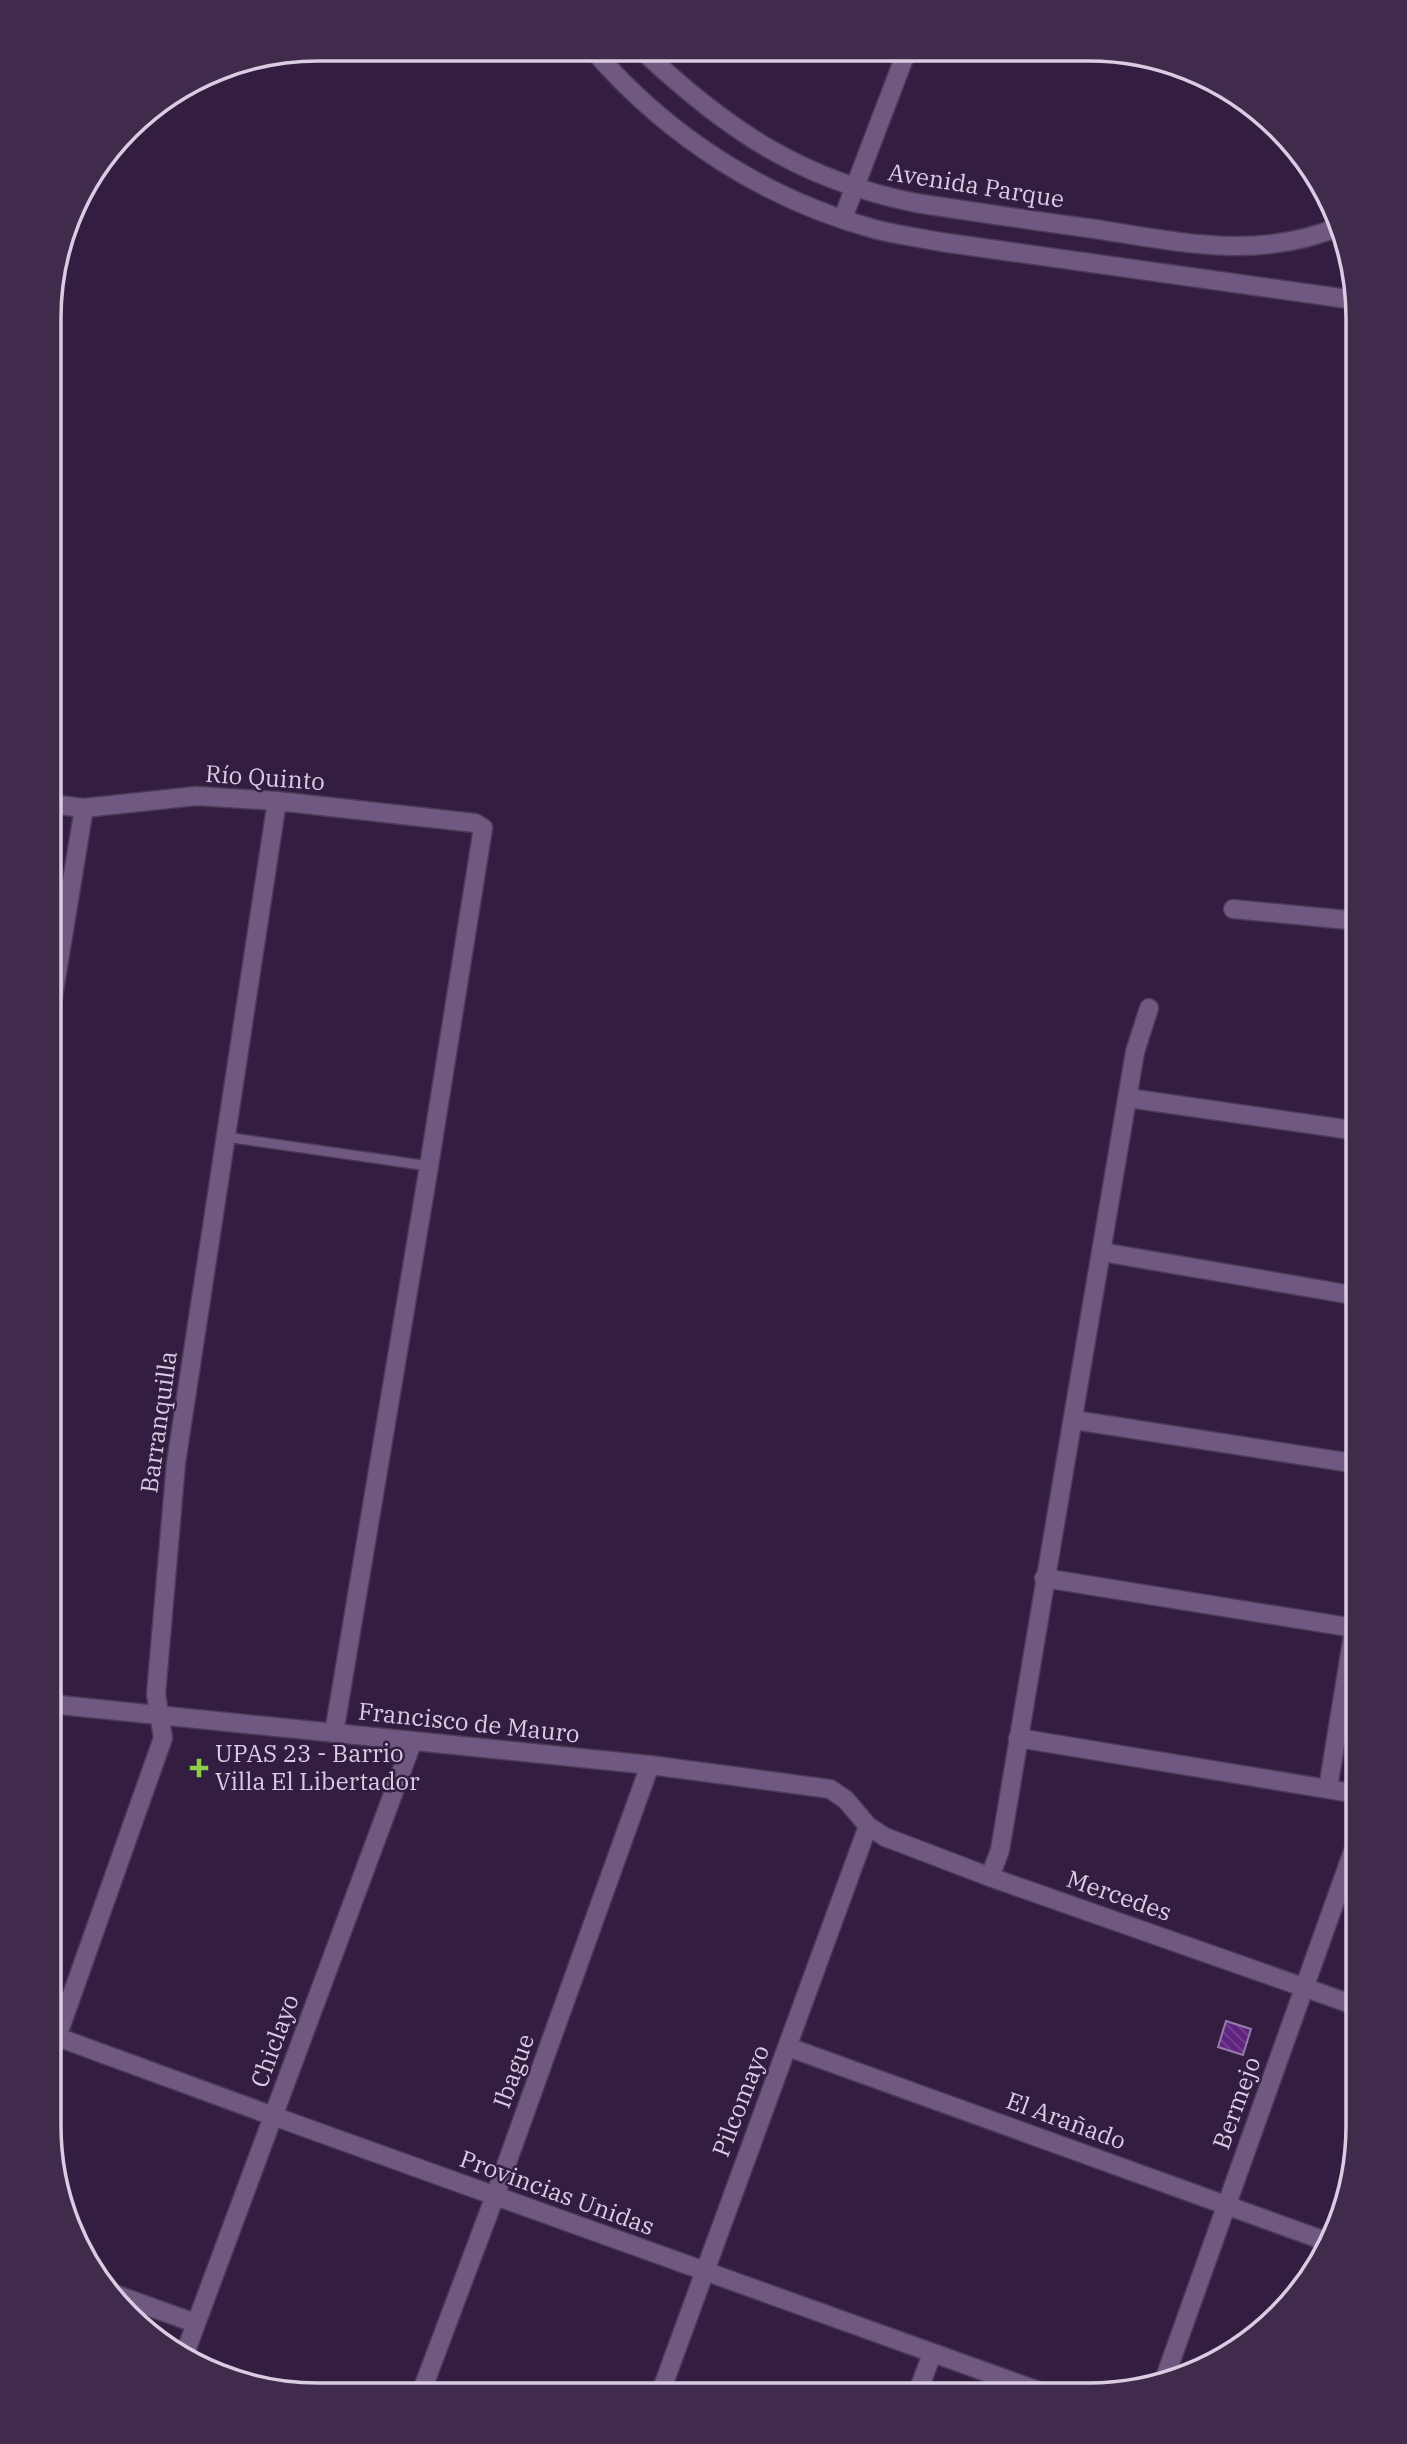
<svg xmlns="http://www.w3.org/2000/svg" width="1407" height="2444" font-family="'IBM Plex Serif',serif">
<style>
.building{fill:url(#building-back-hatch);stroke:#967da7;stroke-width:2}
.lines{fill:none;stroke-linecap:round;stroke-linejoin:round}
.lane-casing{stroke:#4c3a57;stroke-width:12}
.street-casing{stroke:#4c3a57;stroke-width:21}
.lane{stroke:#705980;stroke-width:9}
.street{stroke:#705980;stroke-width:18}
.poi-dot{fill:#8cce45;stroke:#331d40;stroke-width:2.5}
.labels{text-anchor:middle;stroke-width:5;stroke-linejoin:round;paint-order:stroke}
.street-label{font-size:24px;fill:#dacde3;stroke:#331d40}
.poi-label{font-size:24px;fill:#dacde3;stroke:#331d40;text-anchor:start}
.rim{fill:none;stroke:#dacde3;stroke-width:3.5}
</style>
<defs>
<pattern id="building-back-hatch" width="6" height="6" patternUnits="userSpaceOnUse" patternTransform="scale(1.75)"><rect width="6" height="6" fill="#602480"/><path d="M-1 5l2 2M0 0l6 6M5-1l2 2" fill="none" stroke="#764392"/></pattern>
</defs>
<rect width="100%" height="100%" fill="#331d40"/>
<polygon class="building" points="1226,2021 1251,2029 1243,2055 1218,2047"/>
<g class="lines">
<defs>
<polyline id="lane" points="226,1137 429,1166"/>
<g id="street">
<path d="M594,51C668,137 768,201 878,230C899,235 920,238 941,242L1355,300"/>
<path d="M643,51C727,130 801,180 916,203C975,212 1035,221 1095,229C1180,242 1258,261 1341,226"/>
<polyline points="843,218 906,53"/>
<polyline points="51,804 84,808 196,796 277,801 475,823 483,828 429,1166 334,1733"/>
<polyline points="1233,909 1358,921"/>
<polyline points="50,1015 84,808"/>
<polyline points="1128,1098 1358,1131"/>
<polyline points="1102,1252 1358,1296"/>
<polyline points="1074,1420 1358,1464"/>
<polyline points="1044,1578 1354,1628"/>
<polyline points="50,1704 650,1765 830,1789 846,1800 868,1826 885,1837 990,1877 1357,2006"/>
<polyline points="1018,1738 1358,1794"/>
<polyline points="1328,1788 1358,1605"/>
<path d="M990,1877L1000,1850C1044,1584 1090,1318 1135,1052L1149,1008"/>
<polyline points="49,2034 273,2116 1050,2395"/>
<polyline points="57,2037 163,1738 156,1694 176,1463 277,801"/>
<polyline points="788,2047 1328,2242"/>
<polyline points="106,2291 195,2323"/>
<polyline points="184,2356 412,1743"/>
<polyline points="1163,2383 1357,1840"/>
<polyline points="421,2393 495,2196 650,1765"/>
<polyline points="660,2394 868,1826"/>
<polyline points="917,2394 932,2354"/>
</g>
</defs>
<use href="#lane" class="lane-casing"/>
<use href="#street" class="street-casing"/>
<use href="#lane" class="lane"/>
<use href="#street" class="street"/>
</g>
<path class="poi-dot" d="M195.5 1757.5h7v7h7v7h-7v7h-7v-7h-7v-7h7z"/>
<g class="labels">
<g class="street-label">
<text transform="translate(976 186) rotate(9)" y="8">Avenida Parque</text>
<text transform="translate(265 778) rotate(4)" y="8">Río Quinto</text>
<text transform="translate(159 1422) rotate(-82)" y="8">Barranquilla</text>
<text transform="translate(469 1723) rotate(6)" y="8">Francisco de Mauro</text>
<text transform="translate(1119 1896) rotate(19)" y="8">Mercedes</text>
<text transform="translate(275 2041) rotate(-70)" y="8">Chiclayo</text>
<text transform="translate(514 2071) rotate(-70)" y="8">Ibague</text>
<text transform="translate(741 2101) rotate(-69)" y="8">Pilcomayo</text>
<text transform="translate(1237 2103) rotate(-70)" y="8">Bermejo</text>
<text transform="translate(1066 2121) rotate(20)" y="8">El Arañado</text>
<text transform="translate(557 2193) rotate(20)" y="8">Provincias Unidas</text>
</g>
<g class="poi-label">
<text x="215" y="1762">UPAS 23 - Barrio<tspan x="215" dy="28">Villa El Libertador</tspan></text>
</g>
</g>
<path d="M0 0H1407V2444H0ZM318 61H1089A257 257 0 0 1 1346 318V2126A257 257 0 0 1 1089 2383H318A257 257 0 0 1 61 2126V318A257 257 0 0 1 318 61Z" fill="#402b4d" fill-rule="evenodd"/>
<path class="rim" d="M318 61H1089A257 257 0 0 1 1346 318V2126A257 257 0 0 1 1089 2383H318A257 257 0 0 1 61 2126V318A257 257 0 0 1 318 61Z"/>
</svg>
